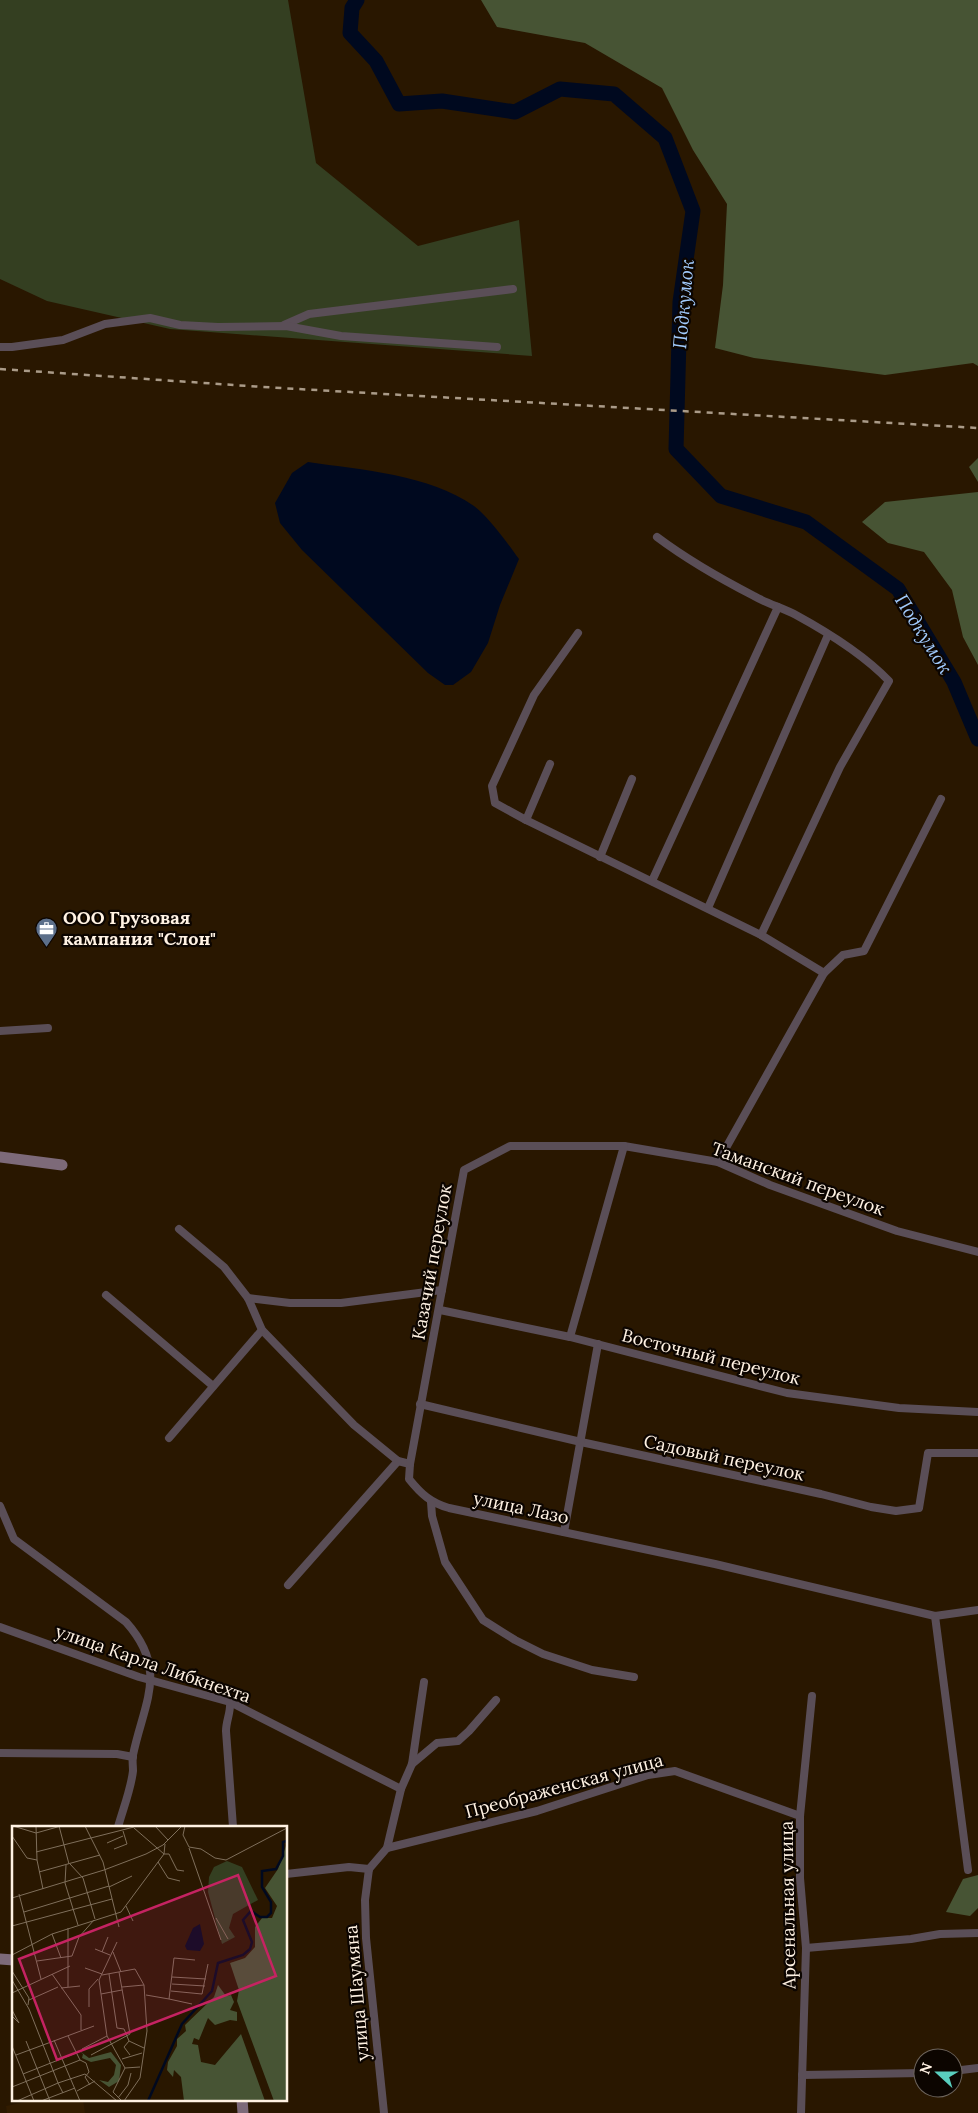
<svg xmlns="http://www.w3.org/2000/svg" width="978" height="2113" font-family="Lora,serif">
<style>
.built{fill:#321c00}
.green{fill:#343f21}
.forest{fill:#475434}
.water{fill:#00091f}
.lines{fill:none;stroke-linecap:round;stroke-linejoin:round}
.river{stroke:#00091f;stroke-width:15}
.street{stroke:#5a4e57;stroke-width:8}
.secondary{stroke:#7d6a79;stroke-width:11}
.rail{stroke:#aa9b88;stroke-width:2.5;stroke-dasharray:6 6;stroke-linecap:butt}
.labels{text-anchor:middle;stroke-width:4.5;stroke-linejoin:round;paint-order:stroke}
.poi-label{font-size:18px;font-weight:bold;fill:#fff2e3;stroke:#0c0500;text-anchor:start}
.street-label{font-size:18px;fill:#fff2e3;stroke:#0c0500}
.water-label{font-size:19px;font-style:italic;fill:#a1cafc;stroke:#0c0500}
.inset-river{fill:none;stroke:#00091f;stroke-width:2.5}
.inset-road{fill:none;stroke:#7f6f5b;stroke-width:1}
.view{fill:#c52362;fill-opacity:0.15;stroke:#c52362;stroke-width:2.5}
.inset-edge{fill:none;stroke:#fff2e3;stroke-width:2.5}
</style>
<rect width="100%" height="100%" fill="#291700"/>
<polygon class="built" points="40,2099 83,2099 85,2113 7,2113 6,2106"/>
<polygon class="green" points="0,0 288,0 316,163 418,246 519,220 532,356 170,329 47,301 0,279"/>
<g class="forest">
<polygon points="481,0 978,0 978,366 973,363 885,375 754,358 715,348 723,285 727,204 693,150 662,88 585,43 497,27"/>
<polygon points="978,458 978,482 969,467"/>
<polygon points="978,492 978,665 963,637 952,590 924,552 888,543 862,522 885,502"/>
<polygon points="978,1875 978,1908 970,1916 946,1912 963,1879"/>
</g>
<path class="water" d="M308,462C362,470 428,474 474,506C489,517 508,544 519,559L500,605L488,643L471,672L453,685H445L428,673L302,550L280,523L275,503L292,473Z"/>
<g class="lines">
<polyline class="river" points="357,0 352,8 350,33 376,61 399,104 442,101 515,112 560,89 614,94 665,138 693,211 680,302 676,449 721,496 806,522 898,589 954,682 978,739"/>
<g class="street">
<polyline points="284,325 309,314 513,289"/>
<polyline points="0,347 12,347 63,340 105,324 150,318 180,325 218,327 286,326 341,336 497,347"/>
<path d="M657,537C685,558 723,580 754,596C768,604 783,608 796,615C829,633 863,654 889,681L840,767L761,935"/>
<polyline points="578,633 534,695 492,786 495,803 526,820 761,935 824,973 718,1162"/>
<polyline points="526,820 550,764"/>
<polyline points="600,857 632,779"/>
<polyline points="652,881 778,607"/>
<polyline points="708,908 828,635"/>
<polyline points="824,973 843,955 864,951 941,799"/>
<polyline points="0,1031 48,1028"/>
<path d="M179,1229L224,1267L248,1298L262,1330L354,1425L398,1461L410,1464L409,1479C421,1494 431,1503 449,1508L715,1564L935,1616L978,1610"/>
<polyline points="106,1295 213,1386"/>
<polyline points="248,1298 290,1303 341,1303 442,1290"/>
<polyline points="440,1310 570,1337 787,1393 899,1408 978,1412"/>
<polyline points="570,1337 624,1146 718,1162 770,1185 897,1231 978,1252"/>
<polyline points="420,1404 581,1442 821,1494 871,1507 896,1511 919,1508 928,1453 978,1453"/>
<polyline points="169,1438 262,1330"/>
<polyline points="410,1464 464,1170 510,1146 624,1146"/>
<polyline points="431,1502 432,1516 445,1562 483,1620 515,1640 543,1654 592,1670 634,1677"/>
<path d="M0,1506L14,1539L126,1622C169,1670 144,1702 133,1755C132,1760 133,1766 133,1771C131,1789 123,1809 118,1827"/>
<polyline points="564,1532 598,1344"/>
<polyline points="288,1585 398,1461"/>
<polyline points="935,1616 968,1870"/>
<polyline points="0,1627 139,1677 230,1702 401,1789"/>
<path d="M230,1702C231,1712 226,1721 226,1731L233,1827"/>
<polyline points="0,1753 117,1754 133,1757"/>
<polyline points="412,1764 437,1743 458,1741 469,1731 496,1700"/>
<polyline points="387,1848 401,1789 412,1764 424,1682"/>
<polyline points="369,1869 387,1848 537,1811 648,1775 675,1771 800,1816"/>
<polyline points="369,1869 365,1900 366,1938 384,2113"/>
<polyline points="286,1874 349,1867 369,1869"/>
<polyline points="806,1948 911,1939 940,1934 978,1933"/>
<polyline points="953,2071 978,2068"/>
<polyline points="802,2075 923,2073"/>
<polyline points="801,2113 806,1948 800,1878 800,1816 812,1696"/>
</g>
<g class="secondary">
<polyline points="0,1157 62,1165"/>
<polyline points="0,1959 14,1960"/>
<polyline points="242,2099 243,2113"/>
</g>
<polyline class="rail" points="0,369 263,387 978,428"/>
</g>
<defs>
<symbol id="office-pin" viewBox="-11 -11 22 30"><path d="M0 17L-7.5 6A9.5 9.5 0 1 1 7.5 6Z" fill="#5c6f8a" stroke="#0c0500"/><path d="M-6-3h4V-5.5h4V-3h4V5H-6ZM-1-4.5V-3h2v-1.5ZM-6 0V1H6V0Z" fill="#fff"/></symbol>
</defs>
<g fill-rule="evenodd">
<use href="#office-pin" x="34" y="916" width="25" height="34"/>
</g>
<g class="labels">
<g class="poi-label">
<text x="63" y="924">ООО Грузовая<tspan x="63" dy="21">кампания "Слон"</tspan></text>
</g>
<g class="street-label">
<text transform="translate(798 1179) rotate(20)" y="6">Таманский переулок</text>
<text transform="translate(432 1262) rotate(-80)" y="6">Казачий переулок</text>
<text transform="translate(711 1357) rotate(14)" y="6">Восточный переулок</text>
<text transform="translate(724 1458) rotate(12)" y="6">Садовый переулок</text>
<text transform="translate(521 1508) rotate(12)" y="6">улица Лазо</text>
<text transform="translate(153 1664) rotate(19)" y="6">улица Карла Либкнехта</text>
<text transform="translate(564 1786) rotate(-15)" y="6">Преображенская улица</text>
<text transform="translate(788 1905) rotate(-91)" y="6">Арсенальная улица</text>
<text transform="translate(357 1993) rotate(-95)" y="6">улица Шаумяна</text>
</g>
<g class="water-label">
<text transform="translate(683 304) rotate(-85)" y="7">Подкумок</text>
<text transform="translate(924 634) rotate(58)" y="7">Подкумок</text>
</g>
</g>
<g transform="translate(12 1826)">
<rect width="275" height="275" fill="#291700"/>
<path d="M215,35L230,41L246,74L221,88L217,102L223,111L210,118L196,66L197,51L202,41Z" fill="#343f21"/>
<path d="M275,17V275H262L225,175L227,164L218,137L233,132L243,121V101L250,92H260L265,80L253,62L266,43ZM206,159L214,170L219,169L222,176L218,184L225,186V195L218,194L203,199L196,192L187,214L182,212L180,218L186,219L189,236L203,239L229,208L253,275H172L169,251L162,244L161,251L155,244L156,236L165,220V213L174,205L173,199L202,171ZM65,223L77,232L99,226L109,239L107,255L97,261L87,254L96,256L102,249L104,239L98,232L79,236L70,232L71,228Z" fill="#475434"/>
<path d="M188,98L192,118L188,125L175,124L173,120L181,102Z" fill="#00091f"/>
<path class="inset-river" d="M136,275L170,198L200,165L206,137L231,129L238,123L240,116L231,94L239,85L248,91H255L259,87V76L250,61V45L264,43L271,30V16L275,15"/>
<path class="inset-road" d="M1,0L24,7L49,0M24,0L25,34L31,63M47,0L57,38M73,0L91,36L107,101M143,0L156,14M173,0L171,9L177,21L189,23L203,32L214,34L275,2M122,2L152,28H157L165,44L172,45M0,10L15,32L25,34M95,17L111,10M177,22L209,114M102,23L115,18L111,5M24,26L122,1M146,36L156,52L168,55M58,38L71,52L83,93M54,39L53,57L66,99M27,46L88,29M97,61L120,50M7,68L29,153M0,72L92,44L134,28L151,19L170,0M114,80L121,95M12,86L97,60M204,92L216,113M0,100L100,73M40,108L49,132M105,116L87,154L95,210L113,242L101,266L110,275M83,123L98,129M90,126L96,111M101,126L109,146M0,129L40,108L109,86L152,28L153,18M25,135L60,130L67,111L82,94M73,142L90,148M0,145L17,172L16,179M40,148L69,189V204M97,148L105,202L112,203L117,215L132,222M90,149L123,143L132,159M160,151L194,153M0,154L17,183L46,257L73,248L105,275M160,158L193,160M56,161V102M110,161L132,159L135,205L128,252L112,275M49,162L68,160M159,165L190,168L196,138M0,167L58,140M89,168L110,164M134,169L157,173L162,132L183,134M157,173L180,178M17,174L46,161M77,181V163L86,153M0,184L7,197L0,190M56,210L68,234L74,237L77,246L73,251L78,259M42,214L68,275M14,215L38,275M117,215L112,221L118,229M31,219L82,200M0,220L22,275M70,223L95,210M4,229L31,219M79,229L118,208L107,146M110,233L130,227M113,242L128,241M11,248L64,227M0,261L68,234M65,265L83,255M106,272L116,259L119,247M5,275L46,257L51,267M29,275L63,262"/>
<path class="view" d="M226,49L264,150L45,234L7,133Z"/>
<rect width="275" height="275" class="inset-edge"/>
</g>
<g transform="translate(938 2073) rotate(291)"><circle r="24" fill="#0c0500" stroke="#6d645b"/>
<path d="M0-4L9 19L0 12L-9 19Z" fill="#59cebe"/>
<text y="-8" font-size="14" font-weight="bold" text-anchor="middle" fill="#fff2e3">N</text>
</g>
</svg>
